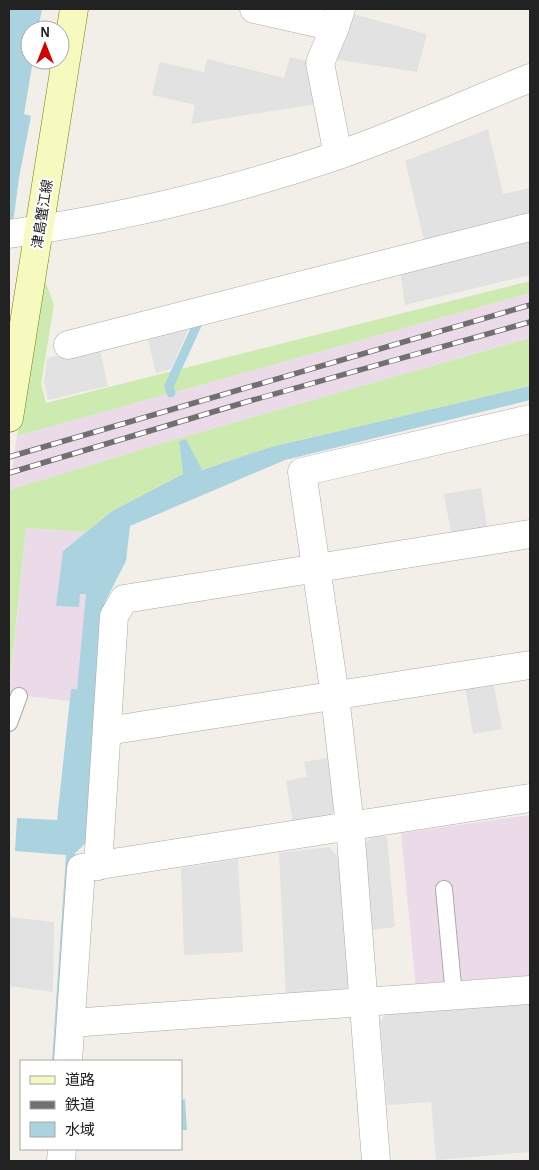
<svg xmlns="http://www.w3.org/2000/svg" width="539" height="1170" font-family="'Alegreya Sans','Noto Sans JP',sans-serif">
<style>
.industrial{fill:#ebdbe8}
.grass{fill:#cdebb0}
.parking{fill:#e2e2e2}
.water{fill:#aad3df}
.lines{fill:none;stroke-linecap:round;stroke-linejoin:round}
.stream{stroke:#aad3df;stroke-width:9}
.service-casing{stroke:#a9a9a9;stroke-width:18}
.minor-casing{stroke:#a9a9a9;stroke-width:29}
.tertiary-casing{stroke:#a9a9a9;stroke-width:29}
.secondary-casing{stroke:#707d05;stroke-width:29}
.service{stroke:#fff;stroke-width:16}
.minor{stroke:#fff;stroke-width:28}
.tertiary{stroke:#fff;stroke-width:28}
.secondary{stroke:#f7fabf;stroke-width:28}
.rail-casing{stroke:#707070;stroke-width:5.5}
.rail{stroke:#fff;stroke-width:4;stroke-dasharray:11;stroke-linecap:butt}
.labels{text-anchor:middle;stroke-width:4;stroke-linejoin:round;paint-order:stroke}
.street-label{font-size:14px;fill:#222;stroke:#fff}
</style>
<rect width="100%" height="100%" fill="#f2efe9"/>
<g class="industrial">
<polygon points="530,293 530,338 166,442 9,490 17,436"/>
<polygon points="26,528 86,532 63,551 80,594 90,594 77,689 71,689 70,701 9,694"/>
<polygon points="530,815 530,980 416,988 401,833"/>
</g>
<g class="grass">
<polygon points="45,280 54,305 41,384 46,403 530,281 530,293 17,436"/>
<polygon points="530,338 530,386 267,448 201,470 186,439 179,441 183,474 112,511 86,532 26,528 9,689 9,490 166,442"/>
</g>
<g class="parking">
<polygon points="345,12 427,34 417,72 333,59"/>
<polygon points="290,57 308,61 316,104 191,124 195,105 152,95 160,62 204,72 207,59 284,78"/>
<polygon points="488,129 503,194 530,188 530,219 425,244 405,161"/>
<polygon points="530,238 530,275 405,305 400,271"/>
<polygon points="192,320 171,369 156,373 146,331"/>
<polygon points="99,345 108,386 48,400 44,382 47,358"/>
<polygon points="481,488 488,533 452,538 444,494"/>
<polygon points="493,681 502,729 473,734 465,686"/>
<polygon points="328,758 336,807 328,818 293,823 286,781 307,777 304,762"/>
<polygon points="387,836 395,927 370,930 362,847 372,837"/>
<polygon points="329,847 338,857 351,982 339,997 286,999 279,853"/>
<polygon points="238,859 243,952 184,955 181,868"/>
<polygon points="9,917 54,922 53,992 9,986"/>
<polygon points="530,1000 530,1152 436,1160 431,1102 387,1105 380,1022 387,1012"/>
</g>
<g class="water">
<polygon points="9,9 42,9 38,30 30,30 30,60 33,60 24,114 31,116 19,178 9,254"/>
<polygon points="530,386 530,400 285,460 130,526 126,561 105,602 87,842 75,853 61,1061 52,1061 66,855 15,851 17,818 57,820 71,689 77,689 86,594 80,594 79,607 56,606 63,551 112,511 183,474 179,441 186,439 202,470 267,448"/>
<polygon points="185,1099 187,1130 181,1130 181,1100"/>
</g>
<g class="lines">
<polyline class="stream" points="171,393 169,386 198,323"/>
<defs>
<g id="service">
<polyline points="9,723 19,696"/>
<polyline points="444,889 454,996"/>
</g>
<g id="minor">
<polyline points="254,9 335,27 341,9"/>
<polyline points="335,27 320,63 338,155"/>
<polyline points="68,345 530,227"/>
<polyline points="107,731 530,665"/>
<polyline points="98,866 114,616 124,599 530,534"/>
<polyline points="71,1023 530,990"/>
<polyline points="68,1061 81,868 530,798"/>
<polyline points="61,1161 62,1149"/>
<polyline points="376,1161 350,826 335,696 302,472 530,419"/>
</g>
<path id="tertiary" d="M9,234C120,218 230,192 336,156C402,133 466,104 530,78"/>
<polyline id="secondary" points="9,418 74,9"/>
</defs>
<use href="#service" class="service-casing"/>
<use href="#minor" class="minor-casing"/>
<use href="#tertiary" class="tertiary-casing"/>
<use href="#secondary" class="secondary-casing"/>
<use href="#service" class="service"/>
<use href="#minor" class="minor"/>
<use href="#tertiary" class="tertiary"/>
<use href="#secondary" class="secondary"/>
<defs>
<g id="rail">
<polyline points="9,457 530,305"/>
<polyline points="9,473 246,402 530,322"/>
</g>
</defs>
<use href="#rail" class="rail-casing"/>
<use href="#rail" class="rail"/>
</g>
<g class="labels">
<g class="street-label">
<text transform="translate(42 214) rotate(-81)" y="5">津島蟹江線</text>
</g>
</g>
<rect width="539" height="1170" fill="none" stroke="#222222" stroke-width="20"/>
<rect x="20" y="1060" width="162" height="90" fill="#ffffff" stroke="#a7a7a7"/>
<rect x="30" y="1076" width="25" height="8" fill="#f7fabf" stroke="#a7a7a7"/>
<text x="65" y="1085" font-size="15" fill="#222222">道路</text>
<rect x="30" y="1101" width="25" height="8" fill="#707070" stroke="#a7a7a7"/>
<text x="65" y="1110" font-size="15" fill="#222222">鉄道</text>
<rect x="30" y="1122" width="25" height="15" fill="#aad3df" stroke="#a7a7a7"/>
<text x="65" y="1135" font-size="15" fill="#222222">水域</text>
<g transform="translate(45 45)"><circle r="24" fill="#ffffff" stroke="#a7a7a7"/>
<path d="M0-4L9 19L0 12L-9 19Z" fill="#d40000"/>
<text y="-8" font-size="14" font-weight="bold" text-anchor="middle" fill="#222222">N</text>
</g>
</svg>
